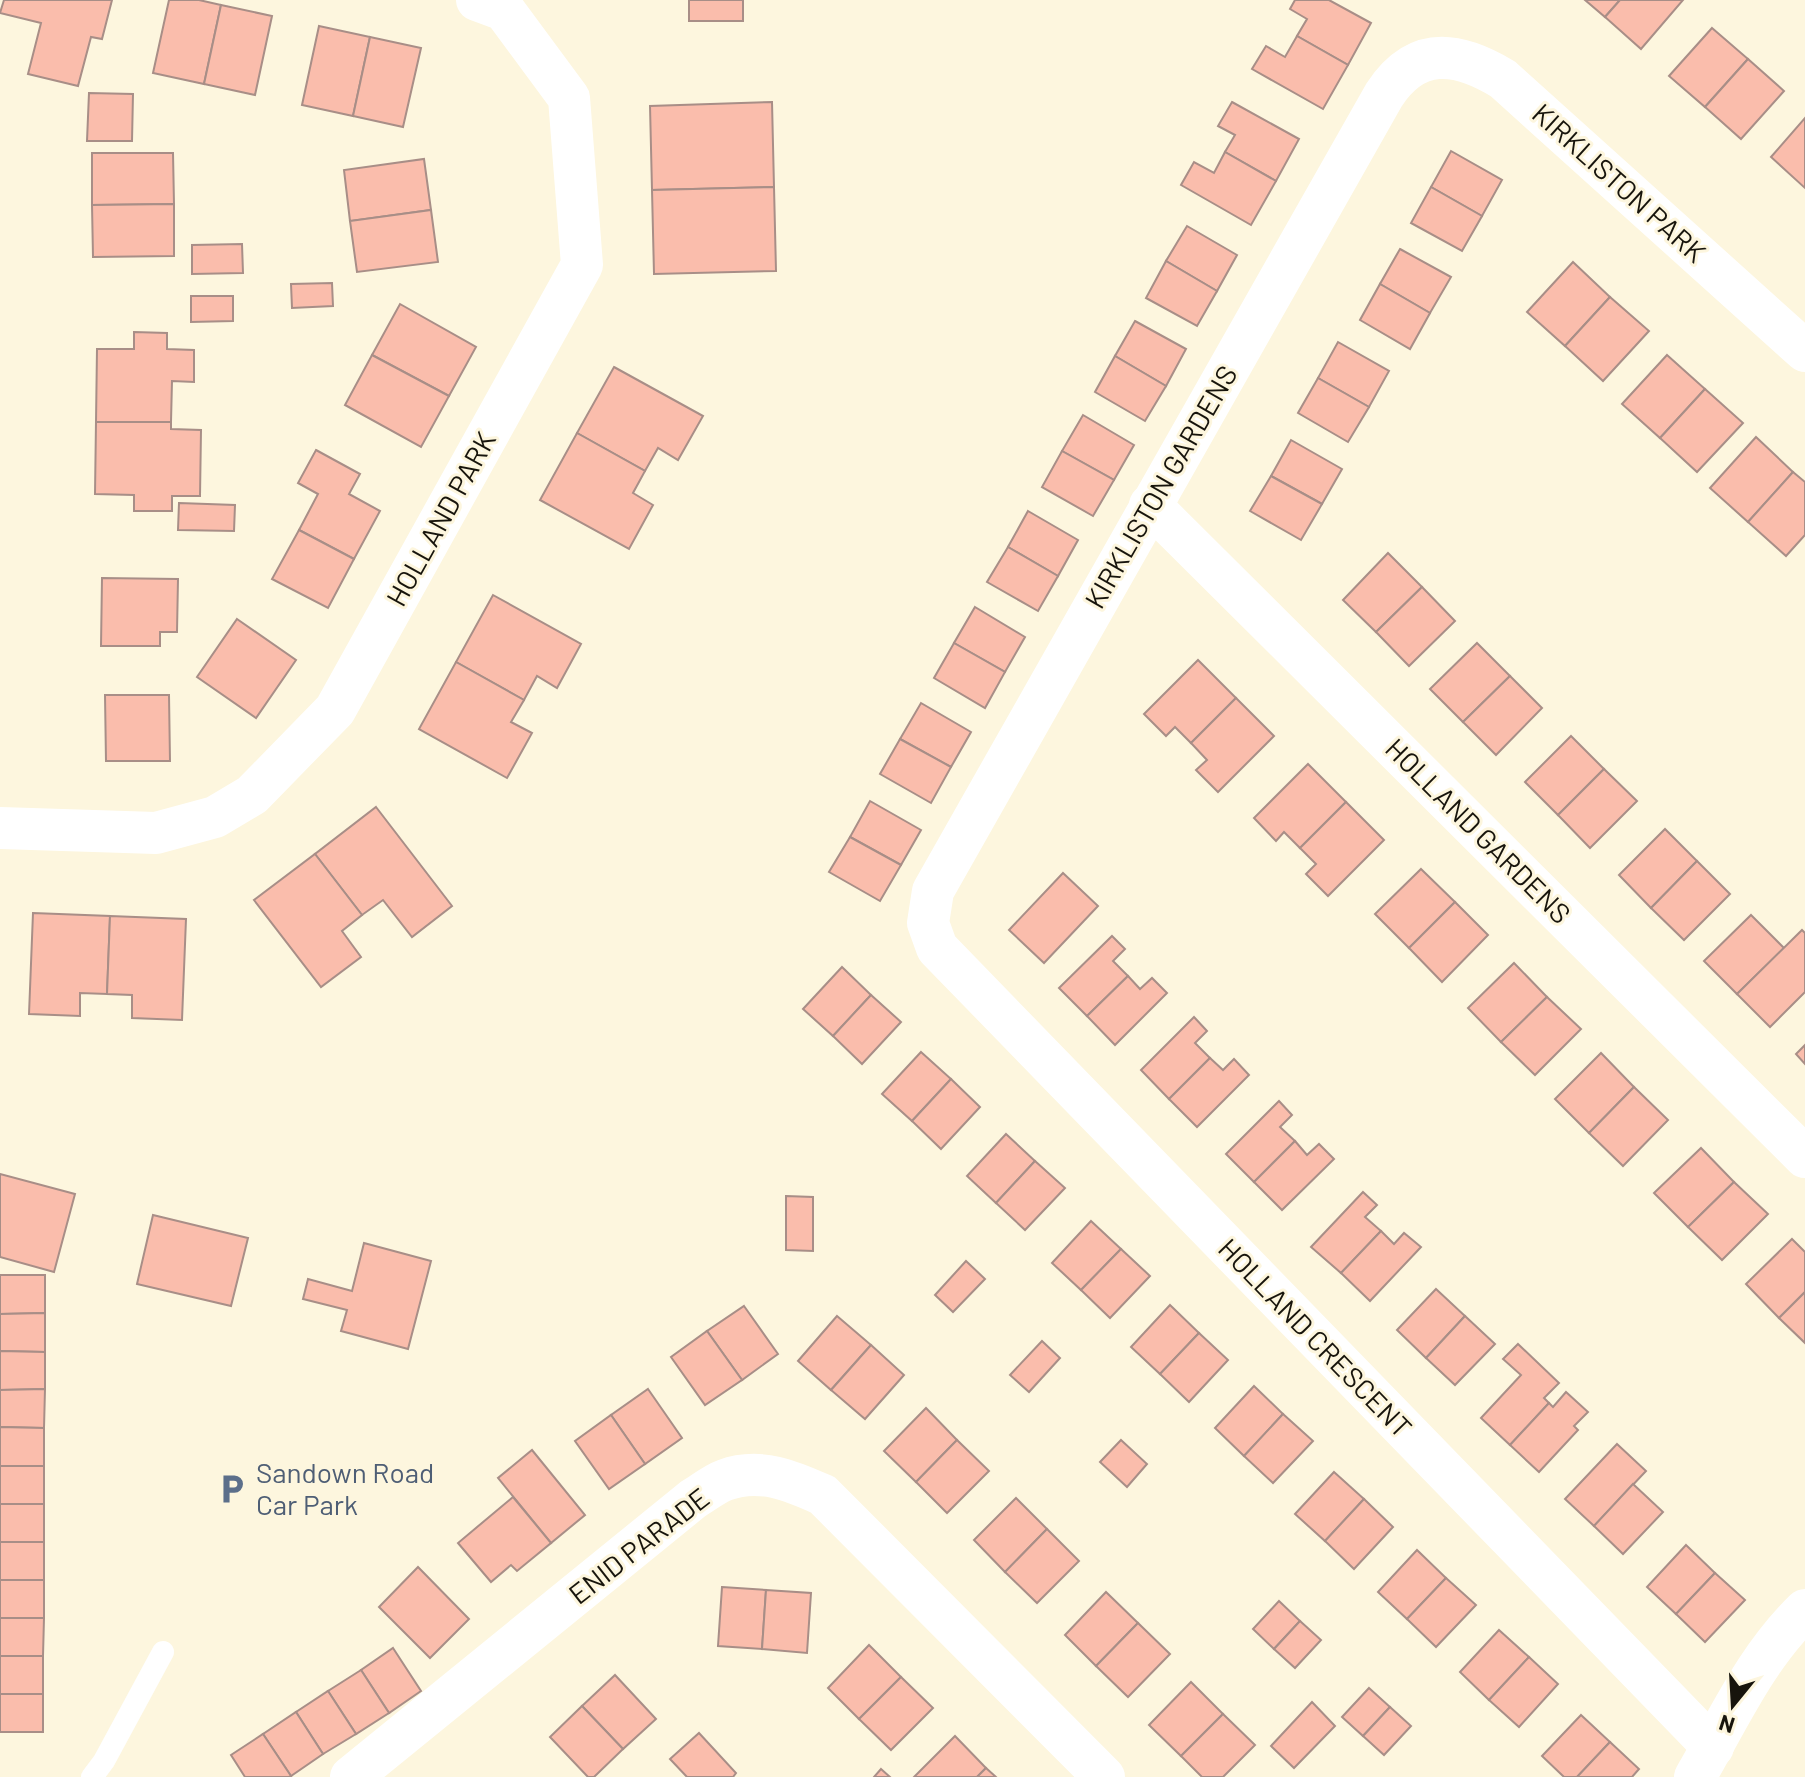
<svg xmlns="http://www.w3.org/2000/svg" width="1805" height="1777" font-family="Barlow,sans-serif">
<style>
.building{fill:#fabdac;stroke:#a88e87;stroke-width:2}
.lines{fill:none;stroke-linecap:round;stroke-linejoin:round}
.lane{stroke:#fff;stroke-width:22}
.street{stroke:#fff;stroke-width:42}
.labels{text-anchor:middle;stroke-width:6;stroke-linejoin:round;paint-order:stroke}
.street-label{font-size:28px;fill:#17140c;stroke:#fdf6de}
.service-label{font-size:28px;fill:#4e5e75;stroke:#fdf6de;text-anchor:start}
</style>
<rect width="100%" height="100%" fill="#fdf6de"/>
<g class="building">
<polygon points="4,0 112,0 102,39 91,37 78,86 28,74 41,23 0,13"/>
<polygon points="169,0 199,0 221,5 204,84 153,73"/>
<rect x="689" y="0" width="54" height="21"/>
<polygon points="1295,0 1329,0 1371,23 1348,65 1297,36 1307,19 1290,9"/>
<polygon points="1585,0 1620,0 1605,17"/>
<polygon points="1620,0 1683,0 1641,49 1605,17"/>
<polygon points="221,5 272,16 255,95 204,84"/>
<polygon points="319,26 370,37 353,116 302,105"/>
<polygon points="1712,28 1748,59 1705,107 1669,76"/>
<polygon points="1297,36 1348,65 1323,109 1252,69 1266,46 1285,57"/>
<polygon points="370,37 421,48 403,127 353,116"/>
<polygon points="1748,59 1784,91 1741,139 1705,107"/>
<polygon points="89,93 133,94 132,141 87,141"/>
<polygon points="772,102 774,187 652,190 650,106"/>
<polygon points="1232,102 1299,139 1276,181 1225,152 1235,135 1218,126"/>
<polygon points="1805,118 1805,188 1771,157"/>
<polygon points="1451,151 1502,180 1482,216 1431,187"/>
<polygon points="1225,152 1276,181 1251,225 1181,185 1194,162 1214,173"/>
<polygon points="92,153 173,153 174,204 92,205"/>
<polygon points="424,159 431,210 350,221 344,170"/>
<polygon points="774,187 776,271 654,274 652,190"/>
<polygon points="1431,187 1482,216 1462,251 1411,223"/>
<polygon points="174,204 174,256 93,257 92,205"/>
<polygon points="431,210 438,262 357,272 350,221"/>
<polygon points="1187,226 1237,255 1217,291 1166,261"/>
<polygon points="242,244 243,273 192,274 192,245"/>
<polygon points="1400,249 1451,277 1430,313 1380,284"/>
<polygon points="1166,261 1217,291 1197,326 1146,298"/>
<polygon points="1573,262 1610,297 1565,346 1527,312"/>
<polygon points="332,283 333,306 292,308 291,284"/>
<polygon points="1380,284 1430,313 1410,349 1360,320"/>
<polygon points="191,296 233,296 233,321 191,322"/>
<polygon points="1610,297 1649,331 1603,381 1565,346"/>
<polygon points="400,304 476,347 449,396 372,355"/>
<polygon points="1135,321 1186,349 1166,386 1115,356"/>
<polygon points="134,332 167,333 167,349 194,350 194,382 172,381 171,422 96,422 97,349 134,349"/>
<polygon points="1338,342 1389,371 1369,407 1318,378"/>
<polygon points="372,355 449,396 421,447 345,405"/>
<polygon points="1667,355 1705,389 1660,438 1622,404"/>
<polygon points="1115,356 1166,386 1145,421 1095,392"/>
<polygon points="614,367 703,416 678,460 658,448 645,471 577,433"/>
<polygon points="1318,378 1369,407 1348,442 1298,413"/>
<polygon points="1705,389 1743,423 1697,472 1660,438"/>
<polygon points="1083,415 1134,445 1114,480 1062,451"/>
<polygon points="96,422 171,422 171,429 201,430 200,496 172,496 172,511 134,511 134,495 95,494"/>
<polygon points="577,433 645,471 633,493 653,505 629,549 540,500"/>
<polygon points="1756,437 1793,472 1748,522 1710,488"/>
<polygon points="1291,440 1342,469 1322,504 1271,476"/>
<polygon points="316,450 360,474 349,494 380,511 354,559 299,530 318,494 298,483"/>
<polygon points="1062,451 1114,480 1093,516 1042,487"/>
<polygon points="1793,472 1805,482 1805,535 1786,556 1748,522"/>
<polygon points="1271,476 1322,504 1301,540 1250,511"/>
<polygon points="179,503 235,505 234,531 178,530"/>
<polygon points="1028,511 1078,540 1058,576 1008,547"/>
<polygon points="299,530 354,559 328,608 272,579"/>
<polygon points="1008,547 1058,576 1038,611 987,582"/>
<polygon points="1388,553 1422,587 1376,632 1343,600"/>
<polygon points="102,578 178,579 177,632 160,632 160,646 101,646"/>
<polygon points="1422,587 1455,621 1409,666 1376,632"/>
<polygon points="493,595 581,644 557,688 537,676 524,700 456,662"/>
<polygon points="975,607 1025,637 1005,672 954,643"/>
<polygon points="237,619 296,660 256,718 197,677"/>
<polygon points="954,643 1005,672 985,708 934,678"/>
<polygon points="1477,643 1510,676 1463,722 1430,689"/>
<polygon points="1198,660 1236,698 1191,743 1175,727 1166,736 1144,714"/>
<polygon points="456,662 524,700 511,722 532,733 507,778 419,729"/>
<polygon points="1510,676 1542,708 1496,755 1463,722"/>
<polygon points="105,695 169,695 170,761 106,761"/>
<polygon points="1236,698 1274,736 1218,792 1196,770 1207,760 1191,743"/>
<polygon points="921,703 971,732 951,767 900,739"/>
<polygon points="1571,736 1604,769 1558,815 1525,782"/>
<polygon points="900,739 951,767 931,803 880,774"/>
<polygon points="1308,764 1346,802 1300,848 1284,832 1276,841 1254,818"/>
<polygon points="1604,769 1637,801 1590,848 1558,815"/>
<polygon points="870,801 921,830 901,865 850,837"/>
<polygon points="1346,802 1384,840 1328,896 1306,874 1316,864 1300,848"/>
<polygon points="376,807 452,906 412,937 383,900 362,915 315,854"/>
<polygon points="1665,829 1697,861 1651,908 1619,875"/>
<polygon points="850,837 901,865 880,901 829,872"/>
<polygon points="315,854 362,915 342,931 361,957 321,987 254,900"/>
<polygon points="1697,861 1730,894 1684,940 1651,908"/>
<polygon points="1421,869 1455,902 1409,948 1375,914"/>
<polygon points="1063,873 1098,906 1044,963 1009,930"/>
<polygon points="1455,902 1488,935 1442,982 1409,948"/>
<polygon points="33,913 110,916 107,994 80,993 80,1016 29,1014"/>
<polygon points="1751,915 1784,948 1737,994 1704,961"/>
<polygon points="110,916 186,919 182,1020 132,1018 132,995 107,994"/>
<polygon points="1802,930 1805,933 1805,992 1770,1027 1737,994"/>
<polygon points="1112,936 1125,949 1113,961 1128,976 1087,1016 1059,988"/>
<polygon points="1514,963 1547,997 1501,1042 1468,1008"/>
<polygon points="842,967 871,995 833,1036 803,1009"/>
<polygon points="1128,976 1140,989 1152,978 1167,993 1115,1045 1087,1016"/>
<polygon points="871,995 901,1022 862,1064 833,1036"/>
<polygon points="1547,997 1581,1029 1535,1075 1501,1042"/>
<polygon points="1194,1017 1207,1031 1195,1043 1210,1058 1169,1099 1141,1070"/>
<polygon points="1805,1045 1805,1064 1796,1054"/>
<polygon points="921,1052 951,1079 912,1121 882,1094"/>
<polygon points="1601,1053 1634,1087 1589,1133 1555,1099"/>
<polygon points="1210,1058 1223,1070 1234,1059 1249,1075 1197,1127 1169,1099"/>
<polygon points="951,1079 980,1107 941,1149 912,1121"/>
<polygon points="1634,1087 1668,1120 1623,1166 1589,1133"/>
<polygon points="1279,1101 1292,1115 1280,1127 1295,1141 1254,1182 1226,1154"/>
<polygon points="1006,1134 1035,1161 996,1203 967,1176"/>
<polygon points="1295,1141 1307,1155 1319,1144 1334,1159 1282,1210 1254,1182"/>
<polygon points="1701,1148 1734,1182 1688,1227 1654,1193"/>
<polygon points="1035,1161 1065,1188 1025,1230 996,1203"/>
<polygon points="0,1174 75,1194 54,1272 0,1257"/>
<polygon points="1734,1182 1768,1214 1722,1260 1688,1227"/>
<polygon points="1363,1192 1377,1205 1365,1217 1381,1231 1341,1273 1311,1247"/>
<polygon points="786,1196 813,1197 813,1251 786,1250"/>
<polygon points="153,1215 248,1238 231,1306 137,1284"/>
<polygon points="1091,1221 1121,1249 1081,1290 1052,1263"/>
<polygon points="1381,1231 1394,1244 1404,1233 1421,1247 1370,1301 1341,1273"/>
<polygon points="1792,1239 1805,1252 1805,1292 1779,1318 1746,1284"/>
<polygon points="364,1243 431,1261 408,1349 341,1331 347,1310 303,1299 308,1279 352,1291"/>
<polygon points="1121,1249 1150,1276 1110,1318 1081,1290"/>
<polygon points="966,1261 985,1279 953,1312 935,1295"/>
<polygon points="0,1275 45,1275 45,1313 0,1314"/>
<polygon points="1436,1289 1465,1316 1426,1358 1397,1330"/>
<polygon points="1805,1292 1805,1343 1779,1318"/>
<polygon points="1170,1305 1199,1333 1160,1374 1131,1347"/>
<polygon points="744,1306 778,1354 742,1380 707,1331"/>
<polygon points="45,1313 45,1352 0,1351 0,1314"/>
<polygon points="837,1316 871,1345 831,1390 798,1361"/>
<polygon points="1465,1316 1495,1344 1455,1385 1426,1358"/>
<polygon points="707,1331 742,1380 705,1405 671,1357"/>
<polygon points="1199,1333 1228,1360 1189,1402 1160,1374"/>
<polygon points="1042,1341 1060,1358 1029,1392 1010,1375"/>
<polygon points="1518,1344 1559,1383 1544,1398 1549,1403 1510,1445 1481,1418 1521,1375 1503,1359"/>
<polygon points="871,1345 904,1375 865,1419 831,1390"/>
<polygon points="0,1351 45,1352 45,1389 0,1390"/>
<polygon points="1254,1386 1283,1414 1244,1456 1215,1428"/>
<polygon points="45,1389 44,1428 0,1427 0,1390"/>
<polygon points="648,1389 682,1438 645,1464 611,1415"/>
<polygon points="1566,1392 1588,1412 1574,1426 1578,1430 1539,1472 1510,1445 1549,1403 1553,1407"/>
<polygon points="926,1408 957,1440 916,1482 884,1451"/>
<polygon points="1283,1414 1313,1441 1273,1483 1244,1456"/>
<polygon points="611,1415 645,1464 609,1489 575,1441"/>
<polygon points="0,1427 44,1428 44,1466 0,1466"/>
<polygon points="957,1440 989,1471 947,1513 916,1482"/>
<polygon points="1121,1440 1147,1464 1127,1487 1100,1462"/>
<polygon points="1617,1444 1646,1471 1594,1526 1565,1499"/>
<polygon points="532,1450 585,1515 551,1543 498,1478"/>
<rect x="0" y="1466" width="44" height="38"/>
<polygon points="1334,1472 1364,1499 1325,1541 1295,1514"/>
<polygon points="1633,1484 1663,1512 1623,1554 1594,1526"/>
<polygon points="513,1497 551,1543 517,1571 511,1565 491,1582 458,1543"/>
<polygon points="1016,1498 1047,1529 1005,1572 974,1540"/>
<polygon points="1364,1499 1393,1527 1354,1569 1325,1541"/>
<rect x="0" y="1504" width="44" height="38"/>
<polygon points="1047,1529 1079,1561 1037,1603 1005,1572"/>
<rect x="0" y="1542" width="44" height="38"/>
<polygon points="1686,1545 1715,1573 1676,1614 1647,1587"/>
<polygon points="1417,1550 1446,1578 1407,1619 1378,1592"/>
<polygon points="418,1567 469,1619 430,1658 379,1607"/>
<polygon points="1715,1573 1745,1600 1705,1642 1676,1614"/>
<polygon points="1446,1578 1476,1605 1436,1647 1407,1619"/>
<rect x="0" y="1580" width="44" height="38"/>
<polygon points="722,1587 766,1590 762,1649 718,1646"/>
<polygon points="766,1590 811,1593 807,1653 762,1649"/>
<polygon points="1106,1592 1138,1623 1096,1666 1065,1635"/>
<polygon points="1279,1601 1300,1621 1274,1649 1253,1629"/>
<polygon points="0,1618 44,1618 43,1656 0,1656"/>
<polygon points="1300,1621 1321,1640 1295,1668 1274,1649"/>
<polygon points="1138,1623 1170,1654 1128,1697 1096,1666"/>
<polygon points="1499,1630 1529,1657 1489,1700 1460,1672"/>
<polygon points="869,1645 901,1677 859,1719 828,1688"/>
<polygon points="393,1648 421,1691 389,1713 361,1670"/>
<rect x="0" y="1656" width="43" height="38"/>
<polygon points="1529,1657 1558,1684 1519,1727 1489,1700"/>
<polygon points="361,1670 389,1713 356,1734 328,1691"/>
<polygon points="615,1675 656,1719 623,1749 582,1706"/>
<polygon points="901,1677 933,1708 891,1750 859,1719"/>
<polygon points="1191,1682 1223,1714 1181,1756 1149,1725"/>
<polygon points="1369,1688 1390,1707 1363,1736 1342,1717"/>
<polygon points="328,1691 356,1734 323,1754 296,1712"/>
<rect x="0" y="1694" width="43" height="38"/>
<polygon points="1312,1702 1335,1726 1294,1768 1271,1746"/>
<polygon points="582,1706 623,1749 594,1777 588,1777 550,1737"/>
<polygon points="1390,1707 1411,1726 1384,1755 1363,1736"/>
<polygon points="296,1712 323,1754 291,1776 263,1734"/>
<polygon points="1223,1714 1255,1745 1223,1777 1202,1777 1181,1756"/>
<polygon points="1581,1715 1610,1742 1577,1777 1564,1777 1542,1756"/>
<polygon points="699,1733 736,1773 733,1777 687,1777 670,1759"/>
<polygon points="263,1734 291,1776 289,1777 245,1777 231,1755"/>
<polygon points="955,1736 986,1768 977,1777 914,1777"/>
<polygon points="1610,1742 1639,1769 1632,1777 1577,1777"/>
<polygon points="986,1768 996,1777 977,1777"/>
<polygon points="881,1769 890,1777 874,1777"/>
</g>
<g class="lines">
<polyline class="lane" points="92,1777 104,1761 163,1652"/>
<g class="street">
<polyline points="1150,505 1805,1157"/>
<polyline points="0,828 156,833 215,817 252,795 335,710 582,265 569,98 504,10 477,0"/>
<path d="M1713,1747L937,948L928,923L933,891L1384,95C1416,46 1457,51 1503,79L1805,351"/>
<path d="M351,1777L693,1499C703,1493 714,1484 725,1480C760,1467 792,1481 823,1495L1104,1777"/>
<path d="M1695,1777C1730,1717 1755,1659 1805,1610"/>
</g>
</g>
<defs>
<symbol id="parking-bare" viewBox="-9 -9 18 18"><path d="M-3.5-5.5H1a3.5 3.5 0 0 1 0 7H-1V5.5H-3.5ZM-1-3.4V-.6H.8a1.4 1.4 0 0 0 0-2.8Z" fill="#5c6f8a" stroke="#fdf6de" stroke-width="2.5" paint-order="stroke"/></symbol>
</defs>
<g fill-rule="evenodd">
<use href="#parking-bare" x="210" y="1467" width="44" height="44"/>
</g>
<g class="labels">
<g class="street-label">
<text transform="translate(1619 183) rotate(42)" y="10">KIRKLISTON PARK</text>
<text transform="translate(1161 487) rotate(-60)" y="10">KIRKLISTON GARDENS</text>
<text transform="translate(441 519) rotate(-61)" y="10">HOLLAND PARK</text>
<text transform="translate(1478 831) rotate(45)" y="10">HOLLAND GARDENS</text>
<text transform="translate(1315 1338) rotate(46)" y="10">HOLLAND CRESCENT</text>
<text transform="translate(639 1546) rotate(-38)" y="10">ENID PARADE</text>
</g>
<g class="service-label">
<text x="256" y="1483">Sandown Road<tspan x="256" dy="32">Car Park</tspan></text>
</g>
</g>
<g transform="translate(1733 1705) rotate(198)" stroke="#fdf6de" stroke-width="6" paint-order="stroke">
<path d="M0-6L14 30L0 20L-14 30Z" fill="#17140c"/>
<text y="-12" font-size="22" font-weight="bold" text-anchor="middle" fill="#17140c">N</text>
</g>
</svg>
